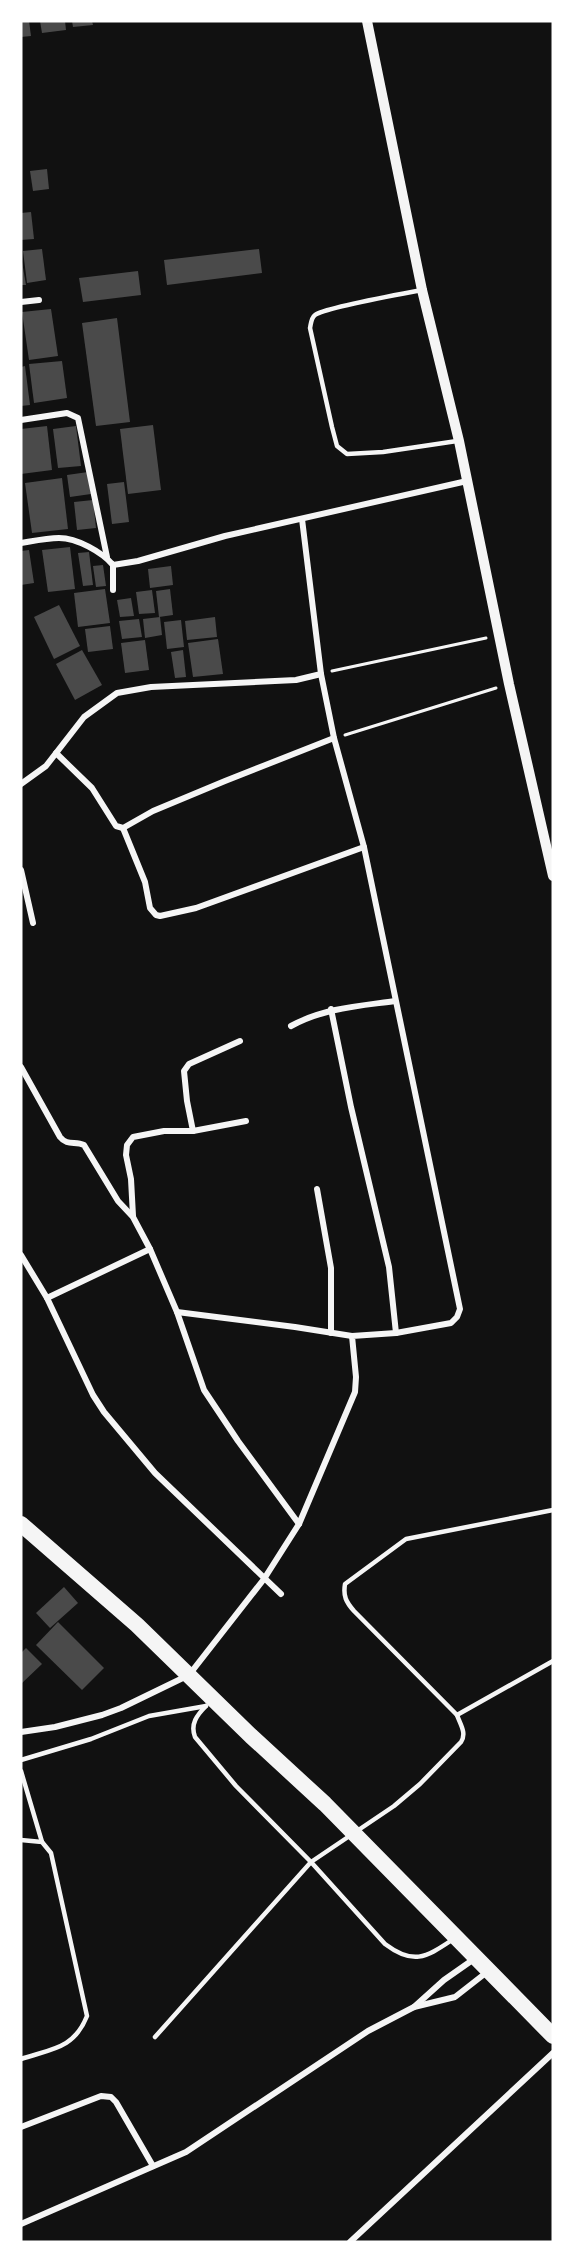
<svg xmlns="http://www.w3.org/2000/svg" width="574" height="2263" font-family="Karla,sans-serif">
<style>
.building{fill:#4a4a4a}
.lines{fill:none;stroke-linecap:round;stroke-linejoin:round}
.path{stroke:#f5f5f5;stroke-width:3}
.service{stroke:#f5f5f5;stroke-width:4.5}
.minor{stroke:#f5f5f5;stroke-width:6}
.tertiary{stroke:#f5f5f5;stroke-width:10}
.trunk{stroke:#f5f5f5;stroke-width:16}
</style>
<rect width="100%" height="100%" fill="#111"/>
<g class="building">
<polygon points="21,21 29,21 31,36 21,37"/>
<polygon points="40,21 65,21 66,30 42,33"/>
<polygon points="72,21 92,21 93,25 73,27"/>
<polygon points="47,169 49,189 33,191 30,171"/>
<polygon points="31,212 34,239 21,240 21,213"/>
<polygon points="42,249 46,280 27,283 23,251"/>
<polygon points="259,249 262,273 167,285 164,260"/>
<polygon points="21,256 26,285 21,285"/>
<polygon points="138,271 141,295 83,302 79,278"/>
<polygon points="51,309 58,356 29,360 22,312"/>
<polygon points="117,318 130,422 96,426 82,323"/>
<polygon points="62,361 67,398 34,403 29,364"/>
<polygon points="25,366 30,405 21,406 21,367"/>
<polygon points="153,425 161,490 128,494 120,429"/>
<polygon points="47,426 52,470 21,474 21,429"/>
<polygon points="76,426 81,466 58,468 53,429"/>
<polygon points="88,472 91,494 70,497 67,475"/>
<polygon points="62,478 68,529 32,533 25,483"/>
<polygon points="124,482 129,522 112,524 107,484"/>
<polygon points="93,500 96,528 77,530 74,502"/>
<polygon points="70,547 75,589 48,592 42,550"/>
<polygon points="29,550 34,583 21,585 21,551"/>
<polygon points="89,552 93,585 83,586 78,553"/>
<polygon points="103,565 106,586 96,587 93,566"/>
<polygon points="171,566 173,585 150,588 148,569"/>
<polygon points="105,589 110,623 78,627 74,593"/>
<polygon points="170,589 173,615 159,617 156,591"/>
<polygon points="152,590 155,613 139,614 136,592"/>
<polygon points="131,598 134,616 120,617 117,600"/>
<polygon points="59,605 80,646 54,659 34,617"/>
<polygon points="160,617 162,635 145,638 143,619"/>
<polygon points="215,617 217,637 187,640 185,621"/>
<polygon points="139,619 142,637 122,639 119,621"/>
<polygon points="181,620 184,647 167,649 164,622"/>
<polygon points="110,626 113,649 88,652 85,629"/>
<polygon points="218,639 223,674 193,677 188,643"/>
<polygon points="145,640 149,670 125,673 121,643"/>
<polygon points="82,650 102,685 75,700 56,664"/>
<polygon points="183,650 186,677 175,678 171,652"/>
<polygon points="64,1587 78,1603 50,1628 36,1613"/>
<polygon points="58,1622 104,1668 82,1690 36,1645"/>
<polygon points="26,1648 42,1664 21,1684 21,1653"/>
</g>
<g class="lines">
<g class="path">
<polyline points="332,671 486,638"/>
<polyline points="345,735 496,688"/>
</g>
<g class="service">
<path d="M422,290C403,294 326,307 315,315C311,318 311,324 310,328L332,427L337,446L347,454L383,452L457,441"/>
<path d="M553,1510L406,1539L345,1584C343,1596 346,1602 354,1611L457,1715L553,1661"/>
<path d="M206,1706C197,1715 190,1724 195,1737L236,1786L311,1862L385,1944C413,1965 425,1958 452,1940"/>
<polyline points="21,1760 91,1739 149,1716 206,1706"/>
<polyline points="21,1771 42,1842"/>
<path d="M21,1840L42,1842L51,1853L87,2016C74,2049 51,2049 21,2059"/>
<path d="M155,2037L311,1862L394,1806L420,1784L461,1742C467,1733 460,1724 457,1715"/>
</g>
<g class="minor">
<polyline points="21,302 39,300"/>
<polyline points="21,420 67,413 78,418 107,557"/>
<path d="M21,543C33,541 47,538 59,538C77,538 102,552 113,565L138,561L225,536L467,481"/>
<polyline points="113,565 113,590"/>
<polyline points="56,753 92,788 116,826 123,828 153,811 225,781 334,738"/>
<polyline points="21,784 46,766 84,717 117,693 151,687 296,680 321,674 302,519"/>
<polyline points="123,828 145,882 150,908 156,915 160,916 196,908 364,847"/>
<polyline points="21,870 33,923"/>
<polyline points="331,1009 351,1107 389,1267 396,1333"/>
<path d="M291,1026C324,1008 359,1006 395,1001"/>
<path d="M21,1067L60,1137C67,1146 75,1141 84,1145L118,1201L133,1217L150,1249L47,1298"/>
<polyline points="193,1131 246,1121"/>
<polyline points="317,1189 331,1268 331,1333"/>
<polyline points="133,1216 131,1179 126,1155 127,1145 133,1137 164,1131 193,1131 187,1101 184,1071 189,1064 240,1041"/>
<polyline points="150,1249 177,1312 204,1390 238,1441 299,1524"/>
<polyline points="21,1255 47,1298 93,1395 104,1412 155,1473 281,1594"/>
<polyline points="177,1312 295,1327 352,1336"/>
<polyline points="21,1732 55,1727 102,1715 121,1708 189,1675 264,1579 299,1524 355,1392 356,1377 352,1336 396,1333 451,1323 457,1317 460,1309 364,847 334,738 321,674"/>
<polyline points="414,2007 444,1980 474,1959"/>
<polyline points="21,2127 101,2096 111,2097 116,2102 153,2166"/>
<polyline points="21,2224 186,2152 368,2031 414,2007 455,1997 487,1972"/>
<polyline points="350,2242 553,2053"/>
</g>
<polyline class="tertiary" points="367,21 422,290 459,441 509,684 553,876"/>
<polyline class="trunk" points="21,1524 137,1625 251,1736 325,1804 553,2036"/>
</g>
<rect width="574" height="2263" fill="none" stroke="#ffffff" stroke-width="45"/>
</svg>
